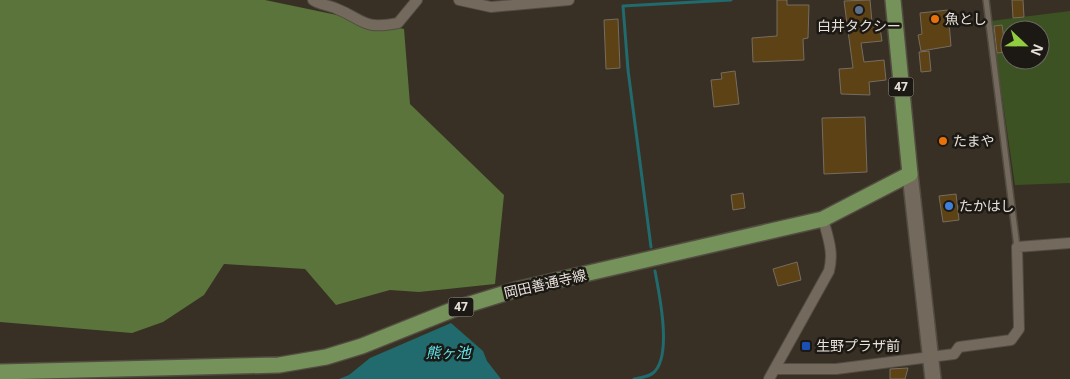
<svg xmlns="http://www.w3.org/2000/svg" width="1070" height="379" font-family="'Noto Sans','Noto Sans JP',sans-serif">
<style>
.green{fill:#3d5222;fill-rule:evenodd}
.forest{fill:#5a743b}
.water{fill:#216a6e}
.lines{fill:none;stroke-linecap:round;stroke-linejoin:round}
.stream{stroke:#216a6e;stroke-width:3}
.building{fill:#5d4216;stroke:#766c60}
.lane-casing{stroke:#534c42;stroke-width:8}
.street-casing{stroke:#534c42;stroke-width:12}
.secondary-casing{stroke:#534c42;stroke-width:18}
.primary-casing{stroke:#534c42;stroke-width:18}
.lane{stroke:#736a5d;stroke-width:5}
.street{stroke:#736a5d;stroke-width:10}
.secondary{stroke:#736a5d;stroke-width:15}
.primary{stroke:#749259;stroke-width:15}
.service-dot{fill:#5c6f8a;stroke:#1c1813;stroke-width:2}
.food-dot{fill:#e8710a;stroke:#1c1813;stroke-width:2}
.shop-dot{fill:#3f7fe0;stroke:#1c1813;stroke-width:2}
.transit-dot{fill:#1a4fb4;stroke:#1c1813;stroke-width:2}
.labels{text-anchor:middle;stroke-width:5;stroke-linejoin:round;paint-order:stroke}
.shield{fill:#1c1813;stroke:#aaa59e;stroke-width:1}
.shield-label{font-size:12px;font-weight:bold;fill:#e7e1da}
.poi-label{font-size:14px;fill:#e7e1da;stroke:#1c1813;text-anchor:start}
.street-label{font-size:14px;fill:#e7e1da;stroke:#1c1813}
.water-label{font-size:15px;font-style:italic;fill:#5fe7f0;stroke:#1c1813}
</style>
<rect width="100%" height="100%" fill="#383024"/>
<path class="green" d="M1070,11V183L1015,185L991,21ZM1010,30H1040V60H1010Z"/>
<polygon class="forest" points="0,0 265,0 404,29 410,104 504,195 495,284 419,292 390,290 336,305 305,269 224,264 204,295 163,322 132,333 0,322"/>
<polygon class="water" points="451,323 483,351 487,361 501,379 339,379 349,375 370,358"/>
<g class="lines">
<g class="stream">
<polyline points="651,247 628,70 623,6 731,0"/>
<path d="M634,379C640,378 648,377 653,373C673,357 659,293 655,271"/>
</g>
</g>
<g class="building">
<polygon points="777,0 787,0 787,5 809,5 808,38 803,39 804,60 753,62 752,38 777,36"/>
<polygon points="870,0 872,22 879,21 882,41 861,43 864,62 884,60 886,80 869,82 870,95 841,94 839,69 853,68 844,1"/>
<polygon points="1012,0 1023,0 1024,17 1013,18"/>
<polygon points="948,10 951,46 921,51 918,35 922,34 920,13"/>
<polygon points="618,19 620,68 606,69 604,20"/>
<polygon points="1002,25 1006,52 997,53 994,26"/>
<polygon points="929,51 931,71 921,72 919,52"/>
<polygon points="735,71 739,104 714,107 711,80 722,79 721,73"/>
<polygon points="865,117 867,172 824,174 822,118"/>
<polygon points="743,193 745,208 733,210 731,195"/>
<polygon points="956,194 959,220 943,222 939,196"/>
<polygon points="797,262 801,280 778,286 773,269"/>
<polygon points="908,368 905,379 890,379 890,369"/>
</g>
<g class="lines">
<defs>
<polyline id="lane" points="986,0 1017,247"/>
<g id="street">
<path d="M313,0C318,4 328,5 335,8C365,20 362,30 398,23L417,0"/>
<polyline points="459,0 491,7 569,0"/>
<polyline points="775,369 836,369 954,354 959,347 1011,340 1019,329 1017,247 1070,243"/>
<path d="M769,379L829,271C834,252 828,238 823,219"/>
</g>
<polyline id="secondary" points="910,174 933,379"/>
<polyline id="primary" points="0,372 279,365 326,357 362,346 457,308 515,290 823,219 910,174 893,0"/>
</defs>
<use href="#lane" class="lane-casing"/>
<use href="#street" class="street-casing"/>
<use href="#secondary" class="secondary-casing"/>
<use href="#primary" class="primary-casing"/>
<use href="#lane" class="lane"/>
<use href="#street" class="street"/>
<use href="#secondary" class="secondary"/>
<use href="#primary" class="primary"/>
</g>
<circle class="service-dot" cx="859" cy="10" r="5"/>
<g class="food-dot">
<circle cx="935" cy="19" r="5"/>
<circle cx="943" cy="141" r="5"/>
</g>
<circle class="shop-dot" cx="949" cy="206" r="5"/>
<rect class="transit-dot" x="801" y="341" width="10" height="10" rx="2.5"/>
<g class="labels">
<g class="shield">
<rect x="888.5" y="77.5" width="25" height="19" rx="4"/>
<rect x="448.5" y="297.5" width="25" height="19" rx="4"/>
</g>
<g class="shield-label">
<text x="901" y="91">47</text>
<text x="461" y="311">47</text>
</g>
<g class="poi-label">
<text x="945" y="24">魚とし</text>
<text x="859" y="31" text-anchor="middle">白井タクシー</text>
<text x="953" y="146">たまや</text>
<text x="959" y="211">たかはし</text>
<text x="816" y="351">生野プラザ前</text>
</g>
<g class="street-label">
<text transform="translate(545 284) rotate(-13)" y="5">岡田善通寺線</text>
</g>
<g class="water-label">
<text x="448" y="358">熊ヶ池</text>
</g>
</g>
<g transform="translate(1025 45) rotate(112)"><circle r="24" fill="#1c1813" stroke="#6d6863"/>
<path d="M0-4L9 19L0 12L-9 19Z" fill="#90cd41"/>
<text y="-8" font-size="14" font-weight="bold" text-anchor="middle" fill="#e7e1da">N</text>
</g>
</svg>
